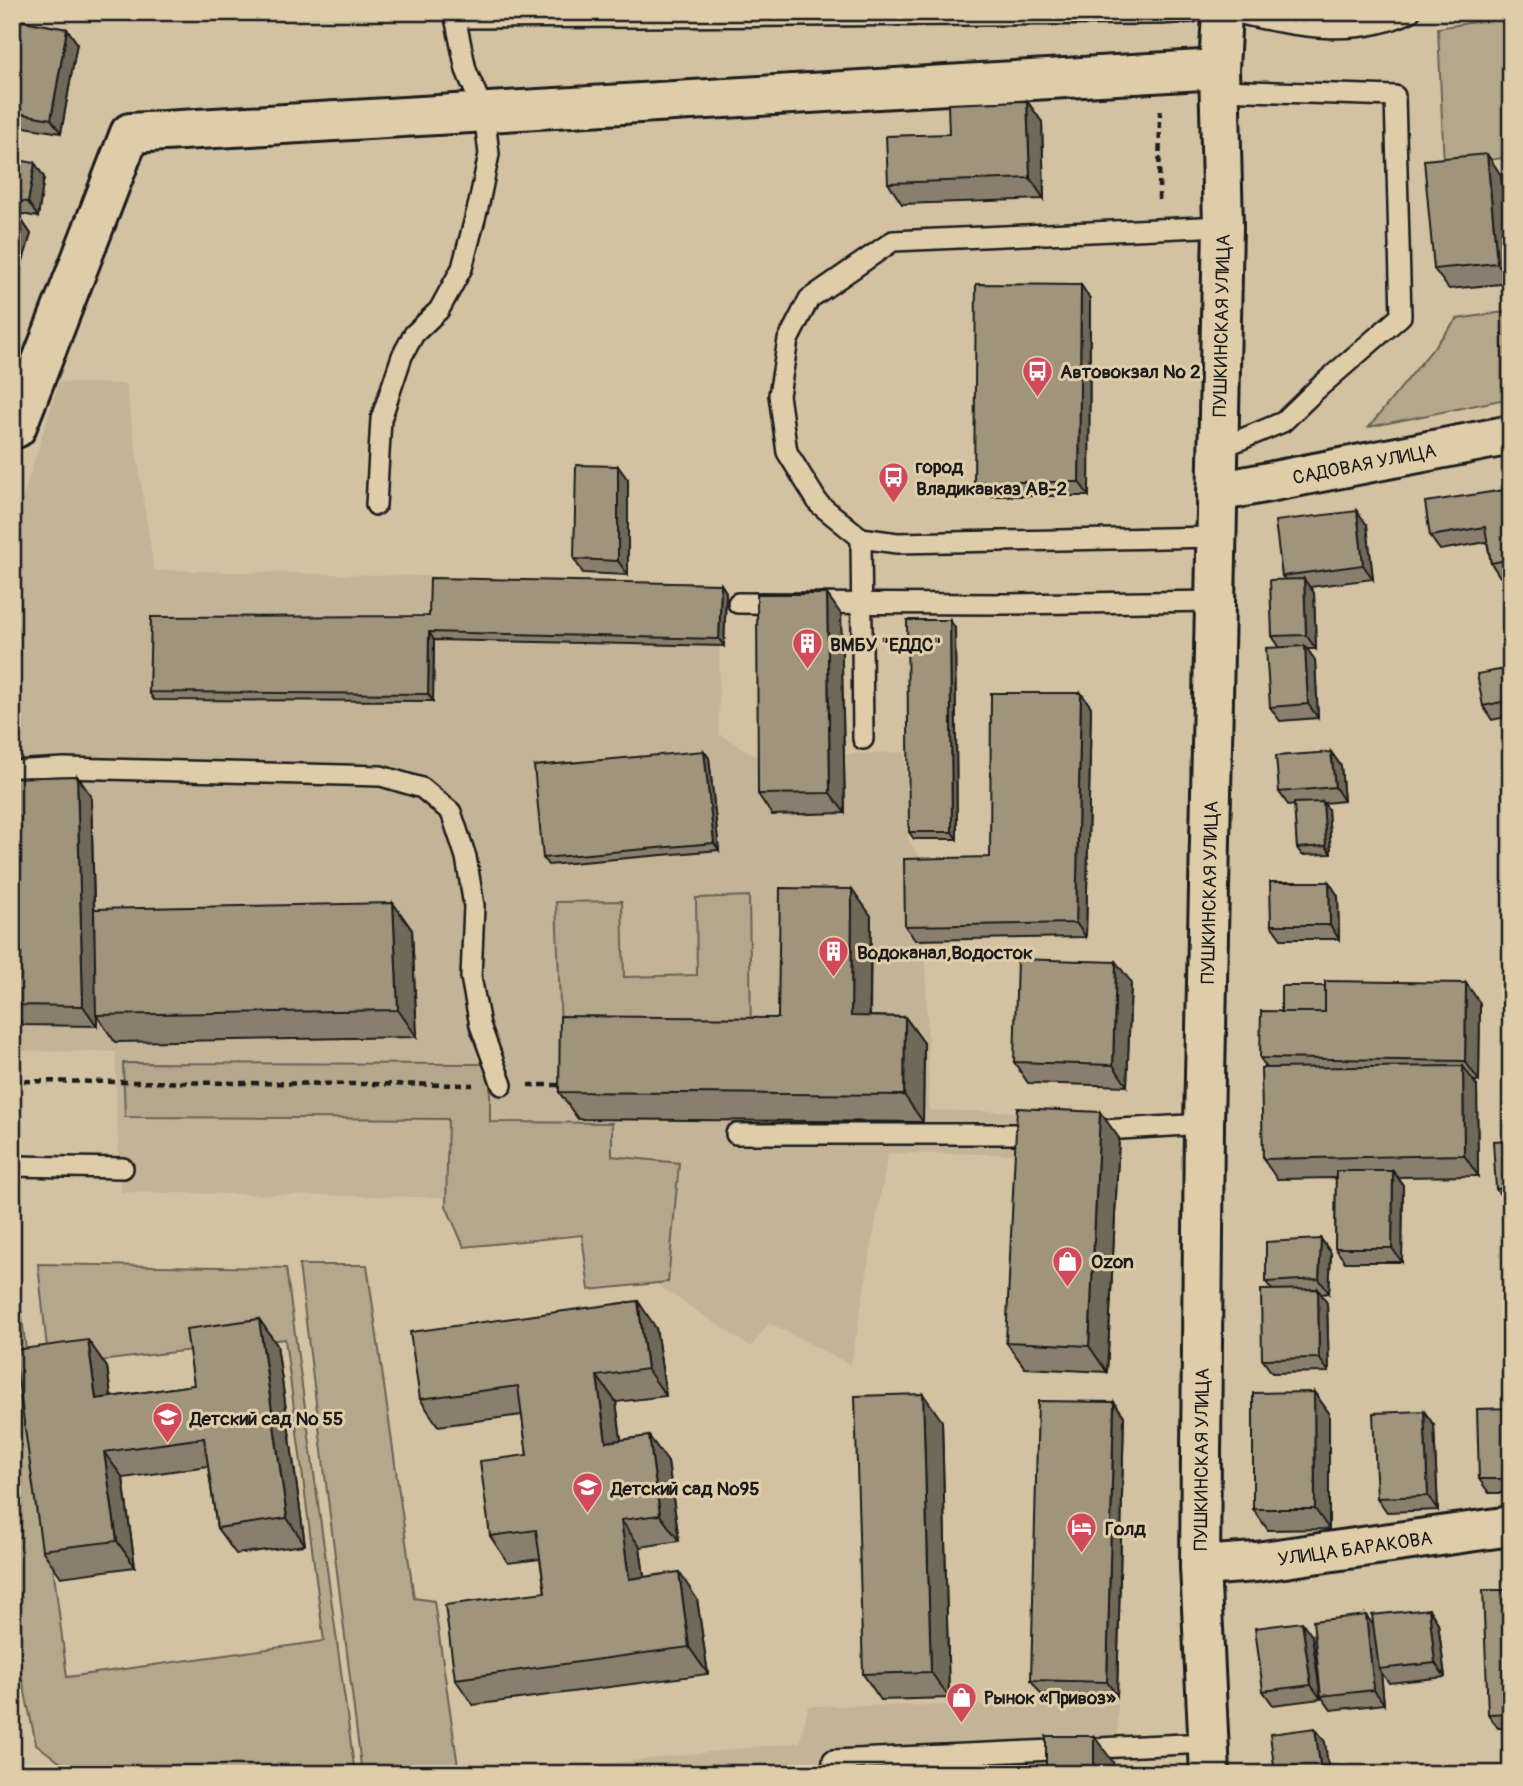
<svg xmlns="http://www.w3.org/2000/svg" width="1523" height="1786" font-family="Pangolin,sans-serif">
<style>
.built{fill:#c4b497}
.green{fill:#b5a78b;stroke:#686254;stroke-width:2}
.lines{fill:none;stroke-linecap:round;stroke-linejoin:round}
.service-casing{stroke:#1c1c1c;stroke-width:24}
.minor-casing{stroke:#1c1c1c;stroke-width:44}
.tertiary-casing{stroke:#1c1c1c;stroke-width:44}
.path{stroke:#1c1c1c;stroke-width:4.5;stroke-dasharray:7 5;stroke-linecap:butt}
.service{stroke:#dfcdaa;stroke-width:19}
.minor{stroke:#dfcdaa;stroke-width:38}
.tertiary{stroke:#dfcdaa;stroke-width:38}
.wall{fill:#8a7f6c;stroke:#1c1c1c;stroke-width:2}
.shaded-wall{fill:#706858;stroke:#1c1c1c;stroke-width:2}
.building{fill:#a0947d;stroke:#1c1c1c;stroke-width:2}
.labels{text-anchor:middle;stroke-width:6;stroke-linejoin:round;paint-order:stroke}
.street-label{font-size:19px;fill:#1c1c1c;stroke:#dfcdaa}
.poi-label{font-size:19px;font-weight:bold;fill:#1c1c1c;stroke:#dfcdaa;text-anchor:start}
</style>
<rect width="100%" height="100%" fill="#d3c2a2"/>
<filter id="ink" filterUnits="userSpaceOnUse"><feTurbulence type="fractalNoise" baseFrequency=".0143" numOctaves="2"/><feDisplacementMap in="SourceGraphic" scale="14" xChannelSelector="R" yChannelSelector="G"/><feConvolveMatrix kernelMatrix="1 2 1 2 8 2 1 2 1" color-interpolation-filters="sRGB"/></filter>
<g filter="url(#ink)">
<g class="built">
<polygon points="59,382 126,384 154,570 720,583 719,734 758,757 905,752 908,839 922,860 930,1110 1080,1113 1077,1155 888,1153 851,1365 769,1323 751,1347 650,1280 649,1201 121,1192 116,1111 116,1052 12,1051 12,531"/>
<polygon points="1118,1704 1117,1774 513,1774 800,1742 808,1706"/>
</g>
<g class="green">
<polygon points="1511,16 1511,157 1444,166 1438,28"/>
<polygon points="1511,311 1511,398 1369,427 1457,319"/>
<polygon points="749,896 751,1031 561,1029 556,902 622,901 624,977 697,975 696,898"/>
<polygon points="123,1063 490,1064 490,1122 612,1123 612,1156 679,1163 668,1282 589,1290 582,1235 464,1247 446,1206 448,1119 125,1117"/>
<polygon points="15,1262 67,1677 324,1641 285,1339 49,1367 38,1264 286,1268 355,1774 75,1774 36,1744 12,1631 12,1263"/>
<polygon points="299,1265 367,1265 414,1598 434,1601 458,1766 397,1774 362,1774"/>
</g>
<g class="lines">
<defs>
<g id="service">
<path d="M1232,12C1291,25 1353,40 1410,12"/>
<polyline points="455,18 1160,14 1191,12"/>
<polyline points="1218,449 1283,422 1317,389 1401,316 1395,96 1219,90"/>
<polyline points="376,505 381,419 402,356 414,334 439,310 462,268 479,203 489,154 484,112 466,70 454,12"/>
<polyline points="1216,537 897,543 861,538 819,504 787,452 779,395 788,340 809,299 893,241 1223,226"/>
<polyline points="861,538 863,739"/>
<polyline points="738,603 1006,604 1215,601"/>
<polyline points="12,771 64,768 381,776 422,788 451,812 466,857 474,906 471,977 480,1025 502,1085"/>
<polyline points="1087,1131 1204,1124"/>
<polyline points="736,1134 1040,1134"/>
<polyline points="12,1166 123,1168"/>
<polyline points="833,1774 833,1760 1208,1743"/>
</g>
<g id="minor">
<polyline points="16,428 130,133 1219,69"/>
<path id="s1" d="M1217,492L1511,435"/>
<path id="s2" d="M1200,1566L1256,1562L1511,1526"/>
</g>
<g id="tertiary">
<path id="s3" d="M1210,1774L1200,1566L1204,1124L1223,226L1219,69L1222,12"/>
</g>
</defs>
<use href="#service" class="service-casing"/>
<use href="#minor" class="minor-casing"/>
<use href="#tertiary" class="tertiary-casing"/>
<g class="path">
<polyline points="1159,200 1160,111"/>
<polyline points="12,1081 473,1085"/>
<polyline points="528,1085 564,1085"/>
</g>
<use href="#service" class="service"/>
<use href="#minor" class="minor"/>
<use href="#tertiary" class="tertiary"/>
</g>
<g class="wall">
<polygon points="12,19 67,29 77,43 61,133 12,125"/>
<polygon points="1027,101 1042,122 1044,199 902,204 888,183 949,134"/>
<polygon points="12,159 44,177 38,217 17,213 31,234 12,297"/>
<polygon points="1501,175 1511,283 1449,289 1434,269"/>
<polygon points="1081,285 1090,299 1089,496 984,496 974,482"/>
<polygon points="628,480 628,575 583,573 574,559"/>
<polygon points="1511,489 1511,575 1500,577 1491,563 1487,542 1440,550 1430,536"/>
<polygon points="1367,525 1373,579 1310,587 1314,593 1316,649 1307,649 1315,660 1318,718 1280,721 1270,707 1280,648 1272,636 1285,580 1282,576"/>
<polygon points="721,584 726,592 724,646 434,640 433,701 154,700 149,692 429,616"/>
<polygon points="841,614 845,813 772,815 758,794"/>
<polygon points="950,620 955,628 957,839 914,839 909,832"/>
<polygon points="1511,668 1511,716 1492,720 1483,706"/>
<polygon points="1081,693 1091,707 1086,937 915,940 905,926 990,857"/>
<polygon points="704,751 709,758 719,850 548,865 543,858"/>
<polygon points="1331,752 1341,766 1344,801 1324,803 1328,809 1331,854 1302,855 1297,848 1295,805 1289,806 1279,792"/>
<polygon points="77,776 91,796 95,932 393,903 412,930 417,1037 115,1042 97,1016 97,1026 23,1025 12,1010 12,778"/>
<polygon points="1329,882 1338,896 1339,939 1281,939 1271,925"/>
<polygon points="852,889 871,916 870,1016 905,1017 924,1043 923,1122 578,1119 559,1092 778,1018"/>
<polygon points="1131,982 1127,1086 1028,1083 1014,1062"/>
<polygon points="1480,1003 1479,1081 1474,1081 1477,1086 1478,1176 1397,1177 1403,1185 1402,1262 1345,1262 1335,1248 1336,1178 1277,1179 1263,1159 1267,1068 1260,1058 1281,1012"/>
<polygon points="1119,1138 1107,1372 1025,1368 1006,1342"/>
<polygon points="1511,1140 1511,1202 1506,1203 1496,1189"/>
<polygon points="1321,1239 1331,1253 1329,1293 1321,1294 1327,1303 1329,1372 1272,1373 1262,1359 1272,1290 1266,1282"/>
<polygon points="259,1319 277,1345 305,1545 236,1554 217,1528 208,1466 123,1478 135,1567 61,1577 42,1550 107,1367 111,1397 194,1385"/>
<polygon points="656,1328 666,1396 616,1402 621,1440 668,1462 679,1541 640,1547 644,1577 697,1599 708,1674 473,1705 455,1679 545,1592 540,1559 508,1563 490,1536 527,1455 522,1415 438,1426 420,1399"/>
<polygon points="1314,1392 1329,1413 1329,1529 1268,1530 1253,1509"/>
<polygon points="1114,1402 1124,1416 1117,1696 1041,1694 1031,1680"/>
<polygon points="1511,1408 1511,1493 1489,1493 1479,1479"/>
<polygon points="942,1421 949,1698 881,1700 863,1674"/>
<polygon points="1434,1425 1438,1510 1387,1512 1377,1498"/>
<polygon points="1511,1590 1511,1728 1498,1728 1488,1714"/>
<polygon points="1429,1609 1438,1623 1445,1677 1389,1683 1381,1672 1384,1704 1331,1710 1321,1696 1374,1626"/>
<polygon points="1312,1636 1321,1699 1273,1705 1263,1691"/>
</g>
<g class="shaded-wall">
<polygon points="67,29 77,43 61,133 51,119"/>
<polygon points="1027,101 1042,122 1044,199 1030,178"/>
<polygon points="1487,154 1501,175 1511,282 1497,263"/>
<polygon points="35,163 44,177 38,217 28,202"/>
<polygon points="12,207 31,234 12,297"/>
<polygon points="1081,285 1090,299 1089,496 1079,482"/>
<polygon points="618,466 628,480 628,575 618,561"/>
<polygon points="1357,511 1367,525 1373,579 1363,565"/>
<polygon points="1304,579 1314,593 1316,649 1306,635"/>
<polygon points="721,584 726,592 724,646 719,639"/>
<polygon points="827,594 841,614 845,813 830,793"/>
<polygon points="950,620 955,628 957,839 952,832"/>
<polygon points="429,632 434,640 433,701 428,694"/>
<polygon points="1305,646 1315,660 1318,718 1308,704"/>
<polygon points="1081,693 1091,707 1086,937 1076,923"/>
<polygon points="704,751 709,758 719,850 714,843"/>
<polygon points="1331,752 1341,766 1344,801 1335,787"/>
<polygon points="77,776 91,796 97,1026 83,1006"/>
<polygon points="1323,802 1328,809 1331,854 1326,846"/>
<polygon points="1329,882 1338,896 1339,939 1330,925"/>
<polygon points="852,889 871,916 869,1043 851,1016"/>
<polygon points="393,903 412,930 417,1037 398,1010"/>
<polygon points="1116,962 1131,982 1127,1086 1113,1065"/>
<polygon points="1466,983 1480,1003 1479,1081 1465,1061"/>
<polygon points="905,1017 924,1043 923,1122 904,1095"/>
<polygon points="1463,1066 1477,1086 1478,1176 1464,1155"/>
<polygon points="1100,1112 1119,1138 1107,1372 1089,1346"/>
<polygon points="1393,1171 1403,1185 1402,1262 1392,1248"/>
<polygon points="1321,1239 1331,1253 1329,1293 1319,1279"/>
<polygon points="1318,1289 1327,1303 1329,1372 1319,1358"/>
<polygon points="638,1301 656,1328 666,1396 647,1369"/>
<polygon points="259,1319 277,1345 305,1545 287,1518"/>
<polygon points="88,1340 107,1367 115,1426 96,1399"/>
<polygon points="597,1376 616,1402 625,1468 606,1442"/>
<polygon points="1314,1392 1329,1413 1329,1529 1315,1509"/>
<polygon points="923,1394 942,1421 949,1698 931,1672"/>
<polygon points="1114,1402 1124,1416 1117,1696 1107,1682"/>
<polygon points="1424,1411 1434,1425 1438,1510 1428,1496"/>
<polygon points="649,1436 668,1462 679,1541 660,1515"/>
<polygon points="104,1452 123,1478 135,1567 117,1541"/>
<polygon points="621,1520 640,1547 648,1606 629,1579"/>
<polygon points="679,1572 697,1599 708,1674 689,1647"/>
<polygon points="1429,1609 1438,1623 1445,1677 1435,1663"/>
<polygon points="1366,1615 1376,1629 1379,1669 1381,1672 1384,1704 1374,1690"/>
<polygon points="1302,1622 1312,1636 1321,1699 1311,1685"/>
<polygon points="1315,1728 1325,1742 1329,1774 1322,1774 1321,1772"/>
<polygon points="1094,1736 1113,1762 1113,1774 1094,1774"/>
</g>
<g class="building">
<polygon points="12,19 67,29 51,119 12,112"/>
<polygon points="1027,101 1030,178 888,183 886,136 949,134 948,104"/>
<polygon points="1487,154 1497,263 1434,269 1424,160"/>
<polygon points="12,159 35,163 28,202 12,200"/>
<polygon points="976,284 1081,285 1079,482 974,482"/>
<polygon points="576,465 618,466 618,561 574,559"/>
<polygon points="1511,489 1511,559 1491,563 1485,527 1430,536 1425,502"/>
<polygon points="1357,511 1363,565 1282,576 1275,521"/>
<polygon points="430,578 721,584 719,639 429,632 428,694 149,692 151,617 429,616"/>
<polygon points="1304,579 1306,635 1272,636 1270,580"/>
<polygon points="757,594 827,594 830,793 758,794"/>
<polygon points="907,620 950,620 952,832 909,832"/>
<polygon points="1305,646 1308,704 1270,707 1266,648"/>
<polygon points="1511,668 1511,700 1483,706 1477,674"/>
<polygon points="991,693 1081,693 1076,923 905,926 904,859 990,857"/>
<polygon points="704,751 714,843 543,858 534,766"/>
<polygon points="1331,752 1335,787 1279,792 1276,756"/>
<polygon points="77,776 83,1006 12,1005 12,778"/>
<polygon points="1323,802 1326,846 1297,848 1294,803"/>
<polygon points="1270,882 1329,882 1330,925 1271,925"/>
<polygon points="780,888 852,889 851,1016 905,1017 904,1095 559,1092 560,1016 778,1018"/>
<polygon points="393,903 398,1010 96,1015 94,909"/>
<polygon points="1017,959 1116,962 1113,1065 1014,1062"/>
<polygon points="1325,981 1466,983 1465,1061 1260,1058 1261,1011 1325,1012"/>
<rect x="1281" y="986" width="44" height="26"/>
<polygon points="1463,1066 1464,1155 1263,1159 1261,1068"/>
<polygon points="1017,1108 1100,1112 1089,1346 1006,1342"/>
<polygon points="1511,1140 1511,1188 1496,1189 1493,1141"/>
<polygon points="1336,1171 1393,1171 1392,1248 1335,1248"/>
<polygon points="1321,1239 1319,1279 1266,1282 1266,1242"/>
<polygon points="1318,1289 1319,1358 1262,1359 1261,1290"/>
<polygon points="638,1301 647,1369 597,1376 606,1442 649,1436 660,1515 621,1520 629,1579 679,1572 689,1647 455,1679 445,1605 545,1592 536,1530 490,1536 480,1461 527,1455 518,1386 420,1399 410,1332"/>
<polygon points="259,1319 287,1518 217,1528 204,1438 104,1452 117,1541 42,1550 14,1350 88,1340 96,1399 194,1385 186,1329"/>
<polygon points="1314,1392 1315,1509 1253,1509 1253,1393"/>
<polygon points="923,1394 931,1672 863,1674 855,1396"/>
<polygon points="1038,1401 1114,1402 1107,1682 1031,1680"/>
<polygon points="1511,1408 1511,1479 1479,1479 1477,1409"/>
<polygon points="1424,1411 1428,1496 1377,1498 1373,1413"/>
<polygon points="1483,1590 1511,1590 1511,1713 1488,1714"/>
<polygon points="1429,1609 1435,1663 1379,1669 1372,1615"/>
<polygon points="1366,1615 1374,1690 1321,1696 1313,1621"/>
<polygon points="1302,1622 1311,1685 1263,1691 1255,1628"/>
<polygon points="1315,1728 1321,1772 1307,1774 1275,1774 1270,1734"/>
<rect x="1046" y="1736" width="48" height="38"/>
<rect x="861" y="1771" width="68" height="3"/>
<rect x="957" y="1772" width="75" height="2"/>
</g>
</g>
<defs>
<symbol id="bus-pin" viewBox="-11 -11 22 30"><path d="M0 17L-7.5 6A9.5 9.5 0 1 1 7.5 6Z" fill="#d1495b" stroke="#dfcdaa"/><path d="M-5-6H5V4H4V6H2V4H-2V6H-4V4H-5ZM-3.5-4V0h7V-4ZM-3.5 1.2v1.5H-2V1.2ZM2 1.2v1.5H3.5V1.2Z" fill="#fff"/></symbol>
<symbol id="building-pin" viewBox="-11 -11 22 30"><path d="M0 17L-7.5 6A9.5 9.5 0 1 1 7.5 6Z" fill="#d1495b" stroke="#dfcdaa"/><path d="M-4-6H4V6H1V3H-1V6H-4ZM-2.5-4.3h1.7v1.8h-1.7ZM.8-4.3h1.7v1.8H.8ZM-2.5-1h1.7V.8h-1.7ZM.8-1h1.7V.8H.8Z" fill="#fff"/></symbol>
<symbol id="shop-pin" viewBox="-11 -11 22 30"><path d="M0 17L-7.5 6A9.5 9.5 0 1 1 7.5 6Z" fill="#d1495b" stroke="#dfcdaa"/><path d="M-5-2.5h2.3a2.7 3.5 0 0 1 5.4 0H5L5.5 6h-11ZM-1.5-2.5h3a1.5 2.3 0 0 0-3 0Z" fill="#fff"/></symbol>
<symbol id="school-pin" viewBox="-11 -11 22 30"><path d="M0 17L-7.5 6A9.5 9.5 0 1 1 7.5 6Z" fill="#d1495b" stroke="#dfcdaa"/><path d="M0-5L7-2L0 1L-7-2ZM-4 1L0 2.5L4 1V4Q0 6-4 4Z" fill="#fff"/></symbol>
<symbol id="hotel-pin" viewBox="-11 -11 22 30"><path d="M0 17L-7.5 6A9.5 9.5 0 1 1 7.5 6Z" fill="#d1495b" stroke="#dfcdaa"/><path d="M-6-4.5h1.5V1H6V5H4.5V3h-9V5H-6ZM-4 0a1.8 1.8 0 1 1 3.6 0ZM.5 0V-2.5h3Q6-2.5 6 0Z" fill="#fff"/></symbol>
</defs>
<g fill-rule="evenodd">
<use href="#bus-pin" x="1020" y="354" width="35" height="47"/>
<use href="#bus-pin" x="876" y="460" width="35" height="47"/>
<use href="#building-pin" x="790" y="626" width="35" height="47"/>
<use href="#building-pin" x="816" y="934" width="35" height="47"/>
<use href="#shop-pin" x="1050" y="1244" width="35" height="47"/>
<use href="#school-pin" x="150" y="1400" width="35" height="47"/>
<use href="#school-pin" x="570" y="1470" width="35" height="47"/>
<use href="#hotel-pin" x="1064" y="1510" width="35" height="47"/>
<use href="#shop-pin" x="944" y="1680" width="35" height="47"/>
</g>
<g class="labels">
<g class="street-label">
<text dy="7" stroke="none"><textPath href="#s3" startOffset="1449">ПУШКИНСКАЯ УЛИЦА</textPath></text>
<text dy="7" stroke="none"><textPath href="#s1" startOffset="150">САДОВАЯ УЛИЦА</textPath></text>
<text dy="7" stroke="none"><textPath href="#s3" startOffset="882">ПУШКИНСКАЯ УЛИЦА</textPath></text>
<text dy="7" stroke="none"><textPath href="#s3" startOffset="315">ПУШКИНСКАЯ УЛИЦА</textPath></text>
<text dy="7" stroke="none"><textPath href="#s2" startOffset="156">УЛИЦА БАРАКОВА</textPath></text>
</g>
<g class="poi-label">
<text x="1060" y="378">Автовокзал № 2</text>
<text x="916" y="473">город<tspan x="916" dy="22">Владикавказ АВ-2</tspan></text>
<text x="830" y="651">ВМБУ "ЕДДС"</text>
<text x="857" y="959">Водоканал,Водосток</text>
<text x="1091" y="1268">Ozon</text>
<text x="190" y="1425">Детский сад № 55</text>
<text x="611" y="1495">Детский сад №95</text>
<text x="1105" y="1535">Голд</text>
<text x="984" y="1704">Рынок «Привоз»</text>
</g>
</g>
<rect width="1523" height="1786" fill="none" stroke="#dfcdaa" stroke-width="42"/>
<rect x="21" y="21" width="1481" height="1744" fill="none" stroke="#1c1c1c" stroke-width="2.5" filter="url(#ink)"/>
</svg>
